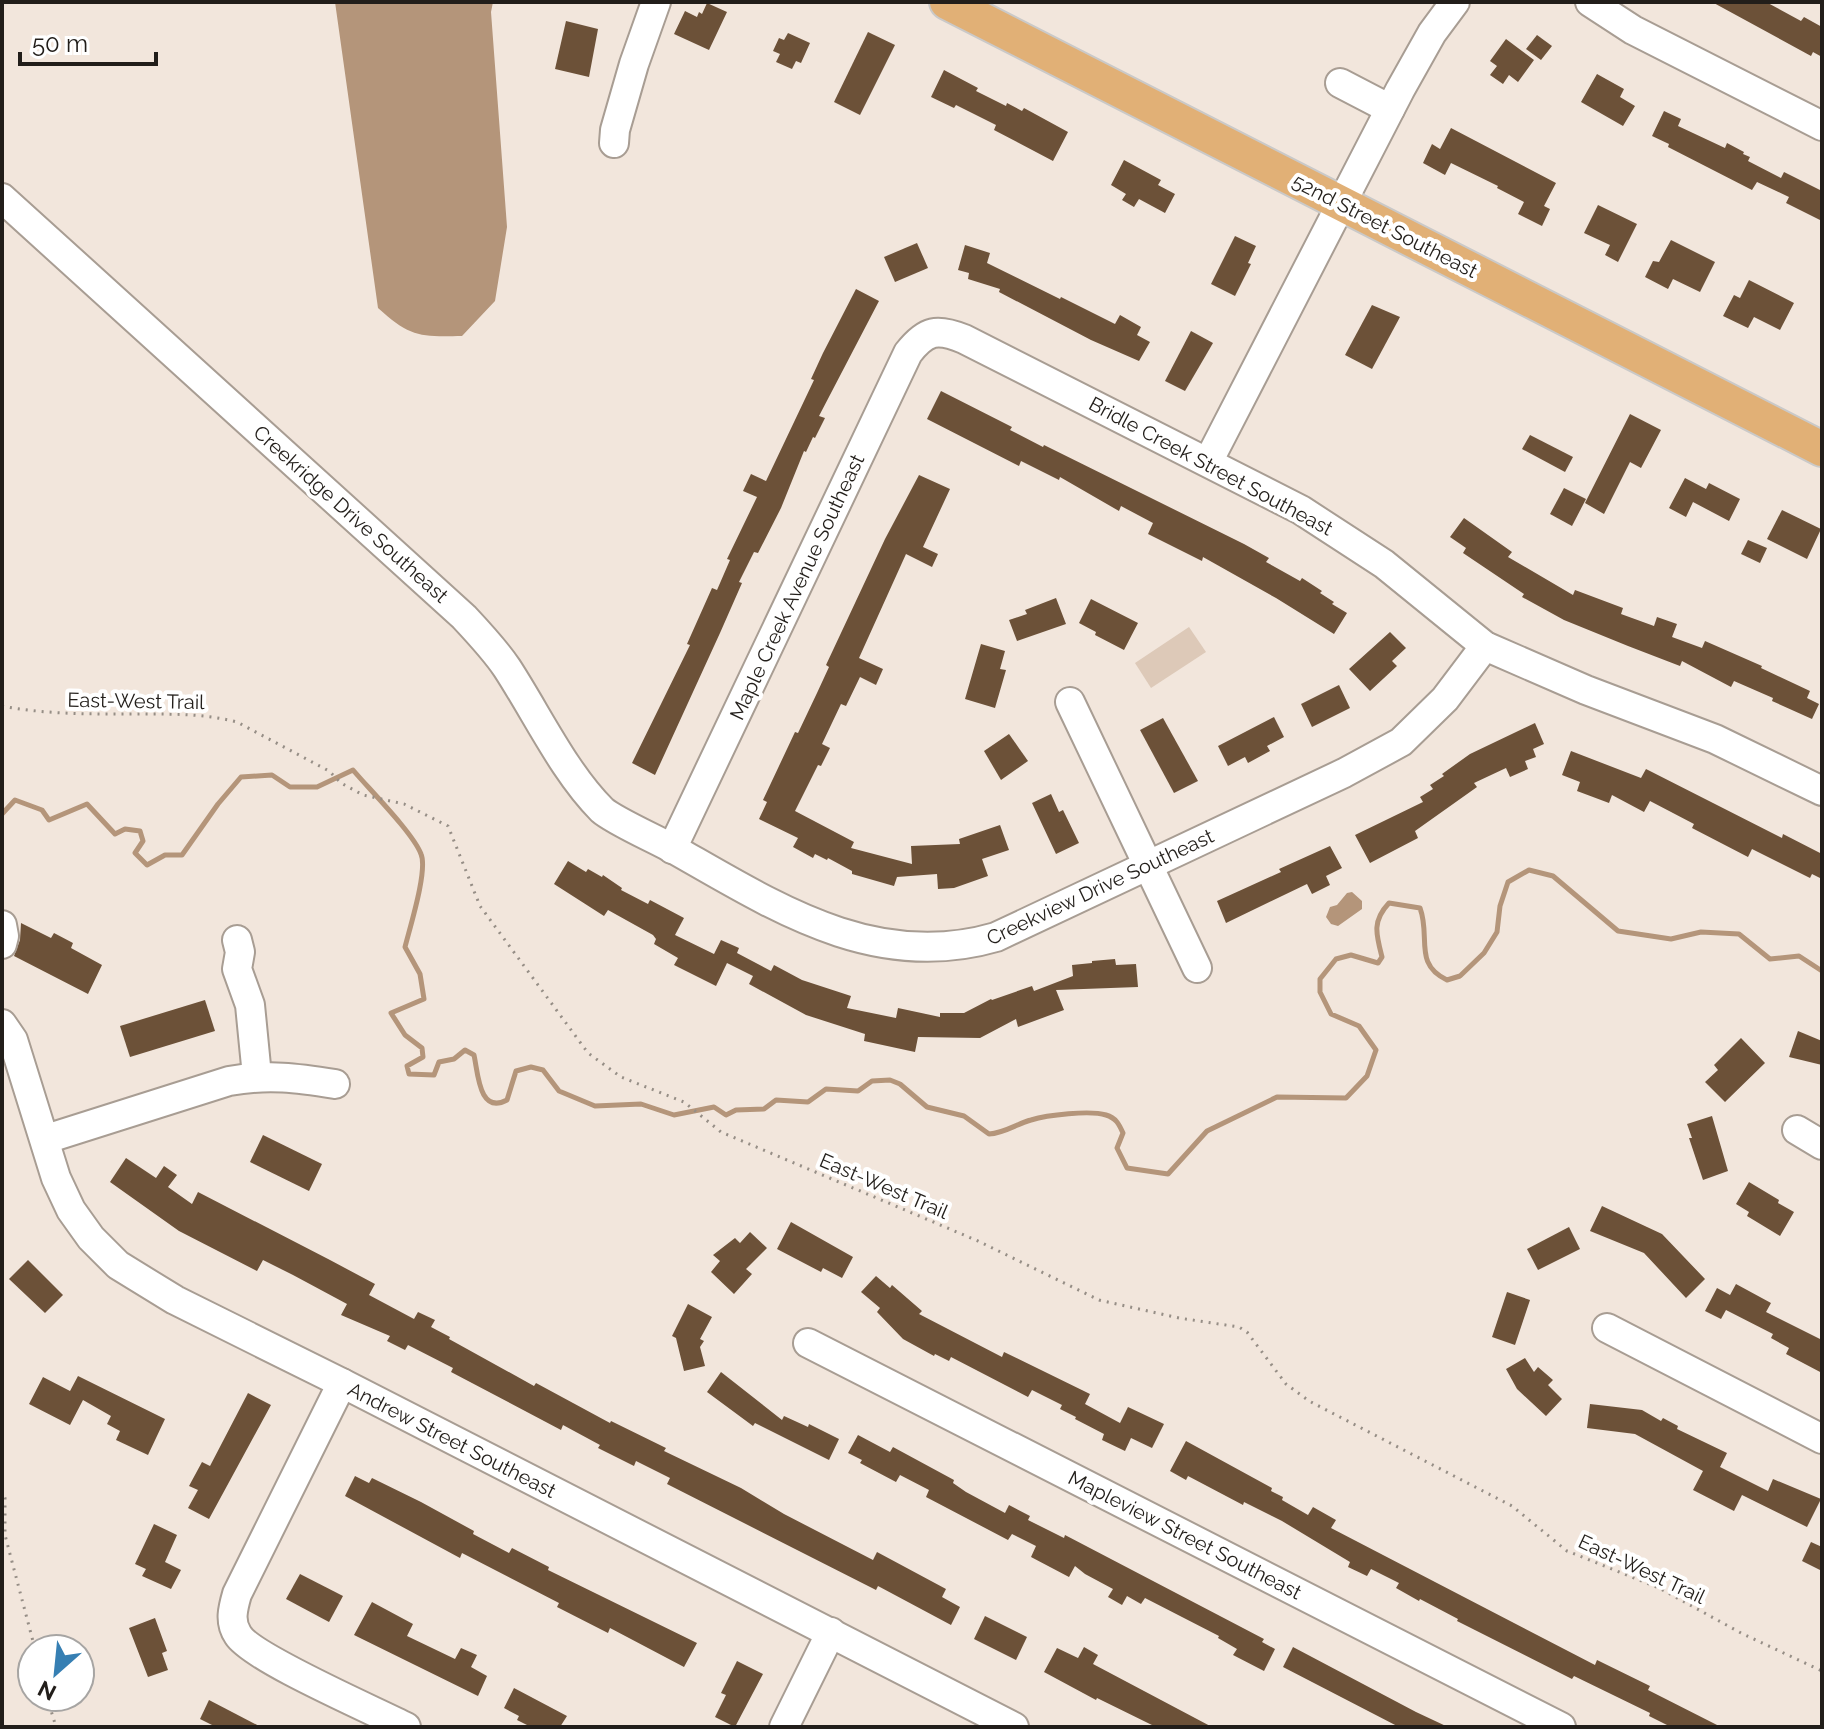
<svg xmlns="http://www.w3.org/2000/svg" width="1824" height="1729" font-family="Raleway,sans-serif">
<style>
.green{fill:#ddc9b8}
.water{fill:#b4957a}
.lines{fill:none;stroke-linecap:round;stroke-linejoin:round}
.stream{stroke:#b4957a;stroke-width:5}
.building{fill:#6c5138}
.minor-casing{stroke:#a89d93;stroke-width:32}
.major-casing{stroke:#cac9c8;stroke-width:38}
.path{stroke:#968e86;stroke-width:3;stroke-dasharray:2 6;stroke-linecap:butt}
.minor{stroke:#fff;stroke-width:28}
.major{stroke:#e1b076;stroke-width:34}
.labels{text-anchor:middle;stroke-width:8;stroke-linejoin:round;paint-order:stroke}
.street-label{font-size:20px;fill:#221e1a;stroke:#fff}
</style>
<rect width="100%" height="100%" fill="#f2e6dc"/>
<polygon class="green" points="1189,627 1206,652 1151,688 1135,663"/>
<g class="water">
<path d="M335,2H493L491,12L507,227L495,301L462,336C420,337 410,337 378,308Z"/>
<polygon points="1352,892 1362,901 1362,909 1338,926 1331,924 1326,917 1330,907 1337,905 1347,893"/>
</g>
<g class="lines">
<path class="stream" d="M2,814L15,800L42,810L49,820L87,804L115,834L125,829L140,831L143,841L135,853L147,865L165,855H182L218,804L241,777L272,775L290,787H317L353,770C369,789 413,833 421,854C428,870 410,927 405,947L420,974L424,999L391,1013L405,1035L422,1048L423,1057L407,1066L409,1074L434,1075L439,1062L454,1059L465,1050L474,1055C478,1073 479,1115 507,1100L516,1071L531,1067L543,1070L559,1091L595,1106L641,1104L674,1115L714,1107L726,1115L736,1110L764,1109L776,1100L808,1102L826,1089L858,1091L872,1081L890,1080L900,1084L927,1107L964,1116L989,1134C1005,1133 1016,1124 1031,1120C1047,1115 1090,1110 1106,1115C1116,1118 1119,1124 1123,1133L1117,1148L1127,1168L1168,1174L1207,1131L1277,1097L1346,1098L1367,1076L1376,1050L1359,1026L1331,1014L1320,992V979L1336,959L1351,955L1378,963L1382,957C1376,934 1372,921 1389,903L1420,908C1431,937 1413,964 1447,980L1460,976L1484,953L1497,932L1500,906L1508,882L1529,870L1553,876L1618,931L1671,939L1701,932L1739,934L1770,959L1799,956L1822,971"/>
</g>
<g class="building">
<polygon points="1712,2 1766,2 1801,21 1804,17 1822,27 1822,57 1813,52 1811,56"/>
<polygon points="707,3 727,12 709,50 674,34 685,11 697,17 699,12 702,14"/>
<polygon points="566,21 598,29 589,77 555,69"/>
<polygon points="868,32 895,45 860,115 834,102"/>
<polygon points="788,33 810,43 801,63 796,61 792,69 776,62 780,54 773,51 779,38 784,40"/>
<polygon points="1537,35 1552,46 1541,60 1526,49"/>
<polygon points="1506,39 1534,60 1518,82 1509,75 1503,84 1490,75 1497,66 1490,61"/>
<polygon points="944,70 978,88 976,91 1006,106 1007,103 1022,111 1024,108 1068,132 1053,161 994,130 996,125 956,105 954,108 931,97"/>
<polygon points="1597,74 1624,89 1620,97 1635,106 1623,126 1581,102"/>
<polygon points="1664,111 1681,119 1678,126 1725,148 1727,143 1744,152 1743,154 1750,157 1748,161 1781,178 1784,172 1822,191 1822,221 1786,203 1789,197 1757,182 1752,190 1668,147 1669,144 1652,136"/>
<polygon points="1451,128 1556,183 1544,206 1550,209 1542,226 1518,214 1524,202 1497,188 1498,186 1451,163 1445,175 1423,163 1432,144 1440,149"/>
<polygon points="1124,160 1161,180 1158,185 1175,194 1165,213 1139,199 1134,207 1122,200 1126,194 1111,185"/>
<polygon points="1598,205 1637,224 1618,262 1605,255 1610,245 1584,233"/>
<polygon points="1235,236 1256,246 1248,263 1251,264 1235,296 1211,284"/>
<polygon points="1671,240 1715,262 1700,292 1673,279 1668,289 1645,277 1653,261 1659,262"/>
<polygon points="917,243 928,268 895,282 884,257"/>
<polygon points="965,245 990,253 987,263 1060,299 1061,297 1115,324 1120,315 1141,327 1137,335 1150,342 1139,361 1091,340 999,292 1000,289 968,279 969,273 958,270"/>
<polygon points="1749,280 1794,303 1780,330 1754,317 1748,328 1723,316 1734,295 1740,298"/>
<polygon points="856,289 879,301 819,416 825,418 815,438 813,437 806,452 804,451 781,508 758,553 754,552 739,582 742,583 720,633 655,775 632,763 690,645 687,644 712,588 717,590 730,560 727,559 757,497 743,491 751,474 766,481 814,380 811,379 823,353"/>
<polygon points="1372,305 1400,317 1372,369 1345,355"/>
<polygon points="1191,331 1213,343 1185,391 1165,381"/>
<polygon points="941,391 1012,427 1010,430 1043,447 1044,445 1244,544 1269,558 1266,562 1300,581 1302,578 1322,591 1320,593 1334,602 1332,604 1347,613 1334,634 1276,598 1203,557 1202,561 1148,534 1153,523 1121,506 1119,511 1060,477 1059,480 1021,461 1019,466 927,419"/>
<polygon points="1630,414 1661,430 1641,468 1630,462 1604,514 1585,503"/>
<polygon points="1530,435 1573,457 1565,472 1522,449"/>
<polygon points="919,475 950,489 923,547 938,554 932,567 906,554 859,658 883,669 876,685 860,677 846,706 841,704 822,744 830,748 821,766 818,765 795,811 854,842 851,848 912,864 911,846 960,844 959,839 1000,825 1009,850 982,859 988,876 954,888 938,889 937,874 897,877 894,886 852,874 852,871 828,858 827,860 815,854 813,858 793,847 798,838 759,819 767,802 763,800 795,732 798,733 817,693 829,667 826,665 885,539"/>
<polygon points="1685,478 1706,489 1709,483 1740,499 1729,521 1693,502 1686,517 1669,508"/>
<polygon points="1564,488 1586,499 1572,526 1550,514"/>
<polygon points="1782,510 1821,529 1807,559 1767,539"/>
<polygon points="1464,518 1512,552 1508,557 1573,595 1575,590 1623,608 1621,614 1654,626 1657,617 1677,624 1672,637 1702,648 1705,641 1762,666 1761,668 1810,691 1807,698 1819,704 1812,719 1772,701 1773,698 1734,681 1731,687 1682,661 1680,666 1628,646 1564,620 1522,597 1524,594 1463,553 1466,548 1450,537"/>
<polygon points="1748,540 1767,548 1760,563 1741,554"/>
<polygon points="1056,598 1066,624 1017,641 1009,620 1027,614 1025,610"/>
<polygon points="1091,599 1138,623 1124,650 1095,635 1096,632 1079,623"/>
<polygon points="1390,632 1406,648 1392,661 1397,666 1370,691 1349,669"/>
<polygon points="981,644 1005,651 1000,669 1006,670 995,708 965,699"/>
<polygon points="1339,685 1350,708 1312,727 1301,704"/>
<polygon points="1274,717 1284,737 1267,746 1270,751 1248,763 1245,757 1228,766 1218,746"/>
<polygon points="1163,718 1198,781 1174,793 1140,730"/>
<polygon points="1535,723 1544,744 1533,749 1536,757 1525,761 1528,769 1510,777 1506,768 1474,783 1477,787 1415,831 1418,838 1370,863 1355,835 1423,802 1420,797 1433,789 1430,785 1444,776 1442,774 1470,754"/>
<polygon points="1009,734 1028,761 1001,780 984,751"/>
<polygon points="1571,751 1641,778 1646,769 1782,838 1783,834 1822,854 1822,879 1812,874 1810,878 1752,849 1748,857 1692,828 1694,824 1650,801 1644,812 1612,795 1609,803 1577,791 1580,782 1562,775"/>
<polygon points="1051,794 1059,812 1063,810 1079,843 1056,854 1032,803"/>
<polygon points="1330,846 1342,868 1326,876 1330,885 1312,894 1307,884 1226,923 1217,901 1281,872 1279,869"/>
<polygon points="568,861 586,872 588,869 602,877 603,875 622,888 621,890 648,904 650,900 684,918 675,935 714,954 721,940 739,948 737,953 771,971 774,965 802,980 851,996 847,1008 896,1018 898,1008 940,1017 940,1013 964,1013 991,999 992,1000 1032,986 1034,991 1073,976 1072,965 1092,963 1092,961 1115,959 1116,965 1136,964 1138,987 1056,990 1064,1010 1018,1027 1016,1019 980,1038 918,1037 915,1052 864,1041 865,1034 806,1015 749,984 753,976 727,963 716,986 674,965 678,958 654,944 656,939 653,935 608,910 604,916 554,884"/>
<polygon points="21,923 51,938 54,933 73,943 71,948 102,965 88,994 14,956 20,940"/>
<polygon points="205,1000 215,1031 130,1057 120,1026"/>
<polygon points="1798,1031 1822,1041 1822,1065 1789,1057"/>
<polygon points="1741,1038 1765,1063 1725,1102 1705,1082 1718,1070 1714,1065"/>
<polygon points="1712,1116 1728,1171 1703,1180 1689,1138 1692,1138 1687,1124"/>
<polygon points="263,1135 322,1164 309,1191 250,1162"/>
<polygon points="126,1158 156,1178 164,1166 177,1175 168,1187 192,1204 198,1192 330,1260 375,1284 369,1295 414,1319 418,1312 435,1320 431,1327 450,1337 449,1339 534,1386 536,1383 610,1423 611,1421 666,1448 664,1451 741,1488 784,1514 873,1560 877,1552 946,1589 942,1597 960,1607 951,1625 878,1586 876,1590 667,1484 670,1478 636,1461 634,1466 598,1448 600,1445 563,1425 561,1430 451,1372 453,1368 408,1345 405,1350 387,1341 390,1336 341,1315 347,1304 293,1275 263,1260 257,1271 179,1231 110,1182"/>
<polygon points="1749,1182 1779,1200 1778,1203 1794,1212 1780,1236 1747,1216 1749,1212 1736,1204"/>
<polygon points="1602,1206 1662,1234 1705,1279 1686,1298 1644,1253 1590,1231"/>
<polygon points="791,1222 853,1257 842,1278 823,1268 821,1272 777,1249"/>
<polygon points="1569,1227 1580,1249 1538,1270 1527,1249"/>
<polygon points="750,1232 767,1248 746,1269 752,1274 734,1294 711,1272 720,1261 713,1255 735,1238 740,1243"/>
<polygon points="28,1260 63,1295 45,1313 9,1279"/>
<polygon points="876,1276 890,1288 892,1285 922,1311 919,1314 1002,1357 1004,1352 1090,1394 1085,1404 1120,1423 1128,1407 1164,1424 1152,1448 1131,1438 1125,1451 1102,1440 1104,1434 1075,1419 1076,1417 1060,1409 1062,1405 1032,1390 1028,1397 951,1357 949,1361 935,1354 934,1356 903,1339 877,1312 880,1308 861,1292"/>
<polygon points="1736,1284 1771,1303 1766,1312 1822,1340 1822,1373 1786,1354 1789,1348 1771,1338 1773,1334 1726,1310 1721,1319 1705,1311 1717,1288 1730,1295"/>
<polygon points="1507,1292 1530,1300 1515,1345 1492,1337"/>
<polygon points="688,1304 712,1317 700,1339 704,1341 700,1347 705,1366 684,1371 676,1338 672,1336"/>
<polygon points="1525,1358 1534,1372 1538,1367 1553,1380 1548,1385 1562,1399 1546,1416 1517,1389 1506,1369"/>
<polygon points="721,1372 782,1420 784,1416 808,1427 809,1424 839,1439 829,1460 755,1423 753,1426 707,1392"/>
<polygon points="78,1376 165,1419 148,1455 116,1440 120,1431 107,1424 111,1416 83,1400 70,1425 29,1404 43,1377 70,1391"/>
<polygon points="248,1393 271,1405 209,1519 188,1508 198,1490 189,1486 202,1462 210,1466"/>
<polygon points="1590,1404 1642,1410 1661,1421 1663,1418 1678,1426 1677,1429 1727,1453 1720,1467 1768,1491 1773,1479 1821,1499 1807,1527 1742,1495 1734,1511 1693,1490 1703,1471 1635,1434 1587,1428"/>
<polygon points="858,1435 890,1452 893,1447 954,1480 953,1483 966,1492 1005,1513 1009,1505 1030,1516 1028,1520 1064,1538 1065,1535 1264,1639 1262,1642 1275,1649 1264,1671 1233,1655 1237,1649 1218,1638 1219,1636 1145,1598 1141,1604 1127,1596 1122,1605 1108,1597 1113,1589 1085,1574 1075,1566 1069,1577 1031,1557 1036,1546 1012,1534 1008,1540 926,1497 929,1490 900,1475 896,1482 860,1463 862,1460 848,1453"/>
<polygon points="1186,1441 1272,1488 1271,1491 1283,1497 1282,1500 1308,1515 1313,1507 1336,1520 1331,1528 1595,1665 1597,1660 1650,1686 1648,1690 1721,1727 1671,1727 1649,1716 1650,1713 1574,1676 1572,1679 1457,1621 1458,1619 1420,1599 1419,1601 1396,1588 1399,1583 1371,1569 1367,1576 1348,1567 1350,1562 1282,1521 1244,1502 1243,1505 1188,1476 1186,1480 1170,1471"/>
<polygon points="355,1476 369,1483 372,1478 421,1502 474,1531 473,1534 509,1553 512,1548 549,1567 548,1570 697,1643 684,1667 610,1628 608,1633 557,1607 559,1603 462,1553 460,1558 345,1496"/>
<polygon points="154,1524 177,1535 165,1562 181,1570 171,1589 142,1576 146,1569 135,1564"/>
<polygon points="1811,1542 1822,1547 1822,1571 1802,1561"/>
<polygon points="300,1574 343,1596 329,1622 286,1599"/>
<polygon points="372,1602 413,1624 407,1636 455,1659 461,1648 477,1655 471,1667 487,1676 478,1696 354,1635"/>
<polygon points="985,1616 1027,1637 1016,1660 974,1639"/>
<polygon points="155,1618 167,1651 162,1653 168,1670 148,1677 129,1628"/>
<polygon points="1084,1647 1098,1655 1093,1664 1212,1727 1156,1727 1097,1698 1096,1700 1044,1672 1057,1648 1078,1658"/>
<polygon points="1293,1647 1416,1712 1448,1727 1399,1727 1283,1667"/>
<polygon points="737,1661 763,1674 735,1727 715,1717 726,1695 721,1693"/>
<polygon points="514,1688 567,1716 560,1727 531,1727 517,1720 519,1716 504,1708"/>
<polygon points="209,1700 261,1727 216,1727 200,1719"/>
</g>
<g class="lines">
<defs>
<g id="minor">
<polyline points="1590,2 1633,30 1822,126"/>
<polyline points="1340,83 1390,109"/>
<polyline points="614,143 615,130 634,64 656,2"/>
<path d="M2,198L464,617C479,633 495,650 507,668C537,714 564,772 602,810C614,821 660,841 677,851C777,908 876,972 996,937L1344,773L1401,742L1445,699L1485,646"/>
<polyline points="1208,462 1400,90 1432,33 1455,2"/>
<polyline points="1070,702 1197,968"/>
<path d="M672,849L908,353C926,330 937,328 964,339L1301,510L1384,564L1485,646L1586,690L1715,739L1822,791"/>
<polyline points="2,925 4,936 2,944"/>
<polyline points="237,940 240,952 237,969 250,1005 257,1076"/>
<polyline points="2,1024 13,1040 56,1178 71,1210 91,1238 118,1265 175,1300 342,1383 1014,1727"/>
<polyline points="1797,1130 1822,1145"/>
<path d="M46,1139L229,1081C269,1074 297,1078 335,1084"/>
<polyline points="1607,1328 1822,1439"/>
<polyline points="808,1343 1561,1727"/>
<path d="M342,1383L237,1594C233,1608 229,1622 238,1635C252,1658 375,1711 406,1727"/>
<polyline points="784,1727 831,1632"/>
</g>
<polyline id="major" points="947,2 1822,449"/>
</defs>
<use href="#minor" class="minor-casing"/>
<use href="#major" class="major-casing"/>
<g class="path">
<path d="M2,706C49,715 96,714 144,714C176,714 206,714 237,722L329,771L341,783L363,795L404,804L448,826L480,906L588,1053L621,1077L684,1102L721,1132L978,1241L1099,1300L1179,1318L1239,1327L1247,1332L1286,1384L1309,1401L1512,1506L1567,1551L1659,1588L1741,1633L1822,1671"/>
<polyline points="2,1490 5,1498 5,1535 35,1649"/>
<polyline points="47,1697 56,1727"/>
</g>
<use href="#minor" class="minor"/>
<use href="#major" class="major"/>
</g>
<g class="labels">
<g class="street-label">
<text transform="translate(1385 226) rotate(27)" y="7">52nd Street Southeast</text>
<text transform="translate(1211 466) rotate(28)" y="7">Bridle Creek Street Southeast</text>
<text transform="translate(351 514) rotate(42)" y="7">Creekridge Drive Southeast</text>
<text transform="translate(797 587) rotate(-65)" y="7">Maple Creek Avenue Southeast</text>
<text transform="translate(136 701) rotate(1)" y="7">East-West Trail</text>
<text transform="translate(1100 887) rotate(-25)" y="7">Creekview Drive Southeast</text>
<text transform="translate(884 1186) rotate(23)" y="7">East-West Trail</text>
<text transform="translate(452 1440) rotate(27)" y="7">Andrew Street Southeast</text>
<text transform="translate(1185 1535) rotate(27)" y="7">Mapleview Street Southeast</text>
<text transform="translate(1642 1569) rotate(25)" y="7">East-West Trail</text>
</g>
</g>
<rect width="1824" height="1729" fill="none" stroke="#221e1a" stroke-width="8"/>
<g transform="translate(56 1673) rotate(207)"><circle r="38" fill="#ffffff" stroke="#a7a5a3" stroke-width="2"/>
<path d="M0-6L14 30L0 20L-14 30Z" fill="#367fb3"/>
<text y="-12" font-size="22" font-weight="bold" text-anchor="middle" fill="#221e1a">N</text>
</g>
<path d="M20 52v12h136v-12" fill="none" stroke="#221e1a" stroke-width="4"/>
<text x="32" y="52" font-size="24" fill="#221e1a" stroke="#ffffff" stroke-width="6" paint-order="stroke">50 m</text>
</svg>
